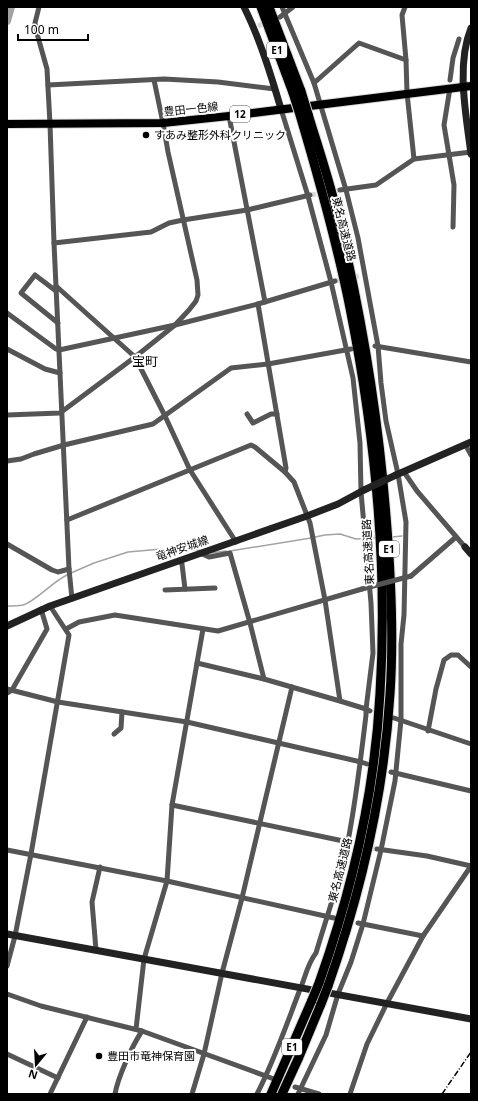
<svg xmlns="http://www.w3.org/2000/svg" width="478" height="1101" font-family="'Noto Sans','Noto Sans JP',sans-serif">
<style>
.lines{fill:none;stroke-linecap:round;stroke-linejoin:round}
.stream{stroke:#a3a3a3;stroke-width:1.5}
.river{stroke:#a3a3a3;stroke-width:8}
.street-tunnel{stroke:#d9d9d9;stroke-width:5;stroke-dasharray:5 2.5;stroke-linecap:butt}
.primary-casing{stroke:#dbdbdb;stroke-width:10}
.highway-casing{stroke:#dbdbdb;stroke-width:11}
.street{stroke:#555;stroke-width:5}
.secondary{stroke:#222;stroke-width:7}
.primary{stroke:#000;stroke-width:8}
.highway{stroke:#000;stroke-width:9}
.rail{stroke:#000;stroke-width:1.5;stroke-dasharray:6 2 1 2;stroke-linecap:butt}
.highway-bridge-casing{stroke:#dbdbdb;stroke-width:11;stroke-linecap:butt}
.street-bridge{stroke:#555;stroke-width:5}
.secondary-bridge{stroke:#222;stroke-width:7}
.highway-bridge{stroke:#000;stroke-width:9}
.poi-dot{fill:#000;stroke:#fff;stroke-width:1.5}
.labels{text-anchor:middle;stroke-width:4;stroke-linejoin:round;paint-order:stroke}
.shield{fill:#fff;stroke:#4c4c4c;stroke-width:1}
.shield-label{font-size:10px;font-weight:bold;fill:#000}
.street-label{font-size:11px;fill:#000;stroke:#fff}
.poi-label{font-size:11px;fill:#000;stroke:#fff;text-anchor:start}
.quarter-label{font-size:13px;fill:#000;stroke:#fff}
</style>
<rect width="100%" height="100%" fill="#fff"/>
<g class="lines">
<g class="stream">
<polyline points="315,537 325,535 340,534 356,539 376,538"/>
<polyline points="392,537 402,536"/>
<polyline points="230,551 311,538"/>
<polyline points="210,553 226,551"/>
<polyline points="71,573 94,563 128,552 173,548 199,550"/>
<path d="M7,606C12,606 18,606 23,605C36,601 52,582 67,575"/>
</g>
<polyline class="river" points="7,21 11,7"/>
<g class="street-tunnel">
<polyline points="258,26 268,22"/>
<polyline points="311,195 340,190"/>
<polyline points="335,281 359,276"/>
<polyline points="348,842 377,849"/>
</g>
<defs>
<polyline id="primary" points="7,124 163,123 229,116 471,86"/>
<g id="highway">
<polyline points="261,7 293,93"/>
<polyline points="269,7 301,91"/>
<path d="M308,114C318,147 329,179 337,213C361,312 378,413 386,516C391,575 394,635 390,694C384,794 361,892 328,986"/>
<path d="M300,115C319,179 337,243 350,308C375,434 388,565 380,693C375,791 352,890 319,983"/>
<polyline points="271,1094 312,1000"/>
<polyline points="282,1094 299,1057 321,1004"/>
</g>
</defs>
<use href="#primary" class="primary-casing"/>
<use href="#highway" class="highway-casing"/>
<g class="street">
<polyline points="39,7 35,23 36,30 47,69 50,124 54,243 69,569 72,599"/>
<polyline points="282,7 314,83 346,190 358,238 378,346 381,383 386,421 398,474 406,522 404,615 401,644 401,720 395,781 381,850 363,924 351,962 338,994 326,1035 298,1094"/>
<polyline points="405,7 402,15 406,60"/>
<polyline points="280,17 293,7"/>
<polyline points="450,80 453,58 459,39"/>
<polyline points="314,83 359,43 406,60 407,93 414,159"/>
<polyline points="48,85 164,79 218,82 275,89"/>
<polyline points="450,88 444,125 454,185 453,227"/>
<polyline points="229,116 265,302"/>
<polyline points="340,190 376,185 414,159 471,152"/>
<polyline points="54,243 151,232 169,223 183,220 247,210 310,195"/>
<polyline points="56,286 135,357 165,416 190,470 236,542"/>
<polyline points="56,291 35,275 21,293 58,323"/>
<polyline points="258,304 286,468 285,472"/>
<polyline points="7,313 56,349 59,350 175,325 258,304 335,281"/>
<polyline points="375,346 471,362"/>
<polyline points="7,349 45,369 60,373"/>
<polyline points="247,414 253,423 271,414 277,414"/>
<polyline points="7,415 60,413 135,357 175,325 189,310 196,301 198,295 197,280 168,152 163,123 154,80"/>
<polyline points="465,444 471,455"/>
<polyline points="7,461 21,459 34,454 64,445 153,424 231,368 268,364 351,349"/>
<polyline points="404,472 417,491 465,547"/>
<polyline points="67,520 251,445 255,447 285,472 294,482 310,523 325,600 340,701"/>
<polyline points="7,544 52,570 58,572 69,569"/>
<polyline points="200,553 209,557 230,553 250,623 264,679"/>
<polyline points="180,561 182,564 185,589"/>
<polyline points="411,576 456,537"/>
<polyline points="165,590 215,588"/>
<polyline points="66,629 79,622 115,615 218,631 362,589"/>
<polyline points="197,663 264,679 340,701 366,709 370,711"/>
<polyline points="7,689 58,702 187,722 361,762 367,764"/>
<polyline points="7,693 12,690 47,629 41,609"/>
<polyline points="394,718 471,744"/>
<polyline points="428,731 436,689 444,660 451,655 458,655 471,667"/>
<polyline points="114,734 121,728 122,712"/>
<polyline points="391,772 471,791"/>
<polyline points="172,805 348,842"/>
<polyline points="377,849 427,856 471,866"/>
<polyline points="7,850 167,881 334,918"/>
<polyline points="358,923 423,936"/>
<polyline points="96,950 92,902 100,867"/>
<polyline points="7,966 15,936 31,854 69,635 50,606"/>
<polyline points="7,994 41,1006 142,1031 274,1079"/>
<polyline points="136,1029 144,959 167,881 172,805 203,629"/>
<polyline points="7,1054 58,1078"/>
<polyline points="295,1087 319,1094"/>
<polyline points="50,1094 87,1017"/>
<path d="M115,1094C118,1077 132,1046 142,1031"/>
<polyline points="192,1094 204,1054 222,973 242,898 292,687"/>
<path d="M257,1094C274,1061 286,1026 299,992C305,979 307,964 316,953C327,916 340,879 348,841C356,800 361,757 366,715V709L373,653L371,603L361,492L360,443L353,378L331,282L308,196L281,109"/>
<polyline points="350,1094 367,1044 387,1003 423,936 471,866"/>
</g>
<g class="secondary">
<path d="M244,7C260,39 271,75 281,109"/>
<path d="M471,28C456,65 466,114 471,154"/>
<polyline points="396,475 471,442"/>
<polyline points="465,547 471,554"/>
<polyline points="7,626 50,606 307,516 338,504 364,490"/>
<polyline points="7,934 471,1019"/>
</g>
<use href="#primary" class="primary"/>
<use href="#highway" class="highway"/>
<polyline class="rail" points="442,1094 471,1052"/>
<defs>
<g id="highway-bridge">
<polyline points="301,91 308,114"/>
<polyline points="293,93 300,115"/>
<polyline points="312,1000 319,983"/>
<polyline points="321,1004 328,986"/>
</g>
</defs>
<use href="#highway-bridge" class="highway-bridge-casing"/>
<polyline class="street-bridge" points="362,589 411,576"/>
<polyline class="secondary-bridge" points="364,490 396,475"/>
<use href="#highway-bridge" class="highway-bridge"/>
</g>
<g class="poi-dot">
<circle cx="146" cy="135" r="4"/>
<circle cx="99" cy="1056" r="4"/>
</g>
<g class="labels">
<g class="shield">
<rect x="267" y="42" width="20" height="16" rx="3"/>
<rect x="230" y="106" width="20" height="16" rx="3"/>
<rect x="379" y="541" width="20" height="16" rx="3"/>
<rect x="282" y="1039" width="20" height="16" rx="3"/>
</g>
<g class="shield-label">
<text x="277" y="54">E1</text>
<text x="240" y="118">12</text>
<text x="389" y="553">E1</text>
<text x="292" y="1051">E1</text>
</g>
<g class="street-label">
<text transform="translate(191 109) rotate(-6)" y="4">豊田一色線</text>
<text transform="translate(344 229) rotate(76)" y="4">東名高速道路</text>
<text transform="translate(182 548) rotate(-19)" y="4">竜神安城線</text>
<text transform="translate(368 552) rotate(-93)" y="4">東名高速道路</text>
<text transform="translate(340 870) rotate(-76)" y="4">東名高速道路</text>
</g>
<g class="poi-label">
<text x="154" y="139">すあみ整形外科クリニック</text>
<text x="107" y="1060">豊田市竜神保育園</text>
</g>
<g class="quarter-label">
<text x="145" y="366">宝町</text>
</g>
</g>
<rect width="478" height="1101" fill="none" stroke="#000000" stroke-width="16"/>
<g transform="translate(36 1065) rotate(198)" stroke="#ffffff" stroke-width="3" paint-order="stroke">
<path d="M0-3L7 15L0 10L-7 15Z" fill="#000000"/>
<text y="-6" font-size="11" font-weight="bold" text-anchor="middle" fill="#000000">N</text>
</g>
<path d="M18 34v6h70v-6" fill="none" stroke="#000000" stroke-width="2"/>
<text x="24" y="34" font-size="12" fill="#000000" stroke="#ffffff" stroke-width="3" paint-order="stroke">100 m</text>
</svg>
